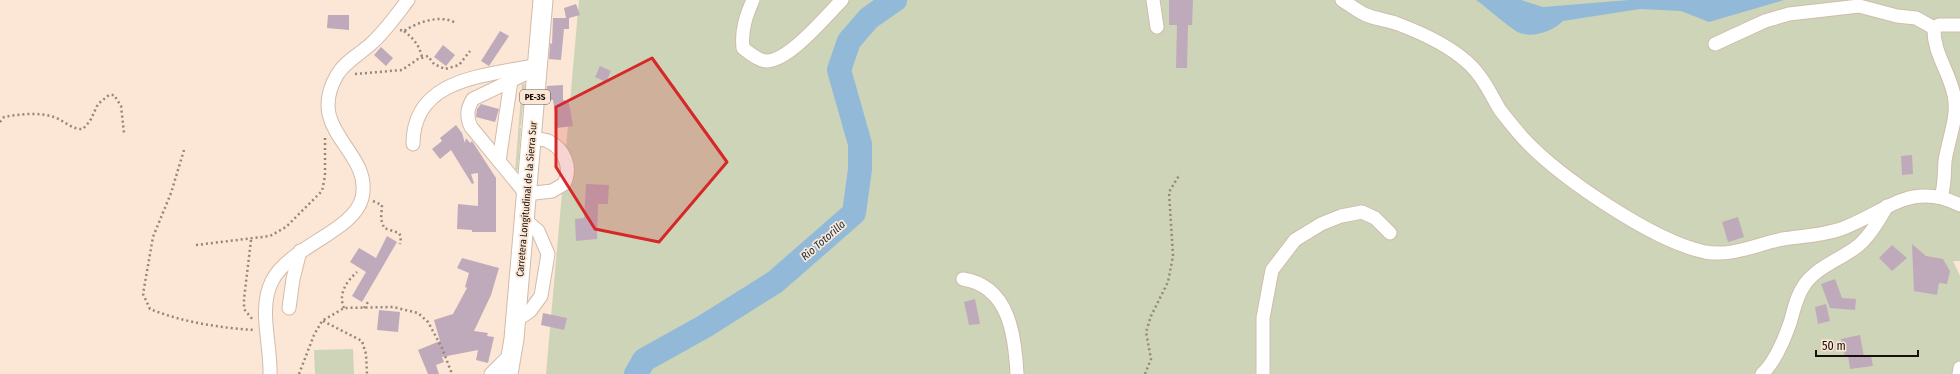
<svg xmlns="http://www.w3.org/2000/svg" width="1960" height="374" font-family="'Fira Sans Condensed',sans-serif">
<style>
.green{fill:#ced4b8}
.water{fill:#92bad8}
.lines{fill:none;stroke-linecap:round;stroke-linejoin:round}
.river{stroke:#92bad8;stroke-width:24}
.building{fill:#bfaabb}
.minor-casing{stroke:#d1bcab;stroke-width:15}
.highway-casing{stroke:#d1bcab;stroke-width:21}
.path{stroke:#96867a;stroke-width:2.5;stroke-dasharray:2 3;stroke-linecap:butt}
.minor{stroke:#fff;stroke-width:13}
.highway{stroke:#fff;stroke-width:19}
.marked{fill:#d62828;fill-opacity:0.2;stroke:#d62828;stroke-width:3;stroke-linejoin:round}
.labels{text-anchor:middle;stroke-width:3.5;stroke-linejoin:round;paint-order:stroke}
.shield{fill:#fce6d5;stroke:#5c5047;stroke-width:1}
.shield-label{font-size:9px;font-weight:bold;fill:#17100a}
.street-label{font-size:10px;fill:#17100a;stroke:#fce6d5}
.water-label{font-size:11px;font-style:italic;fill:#0f3046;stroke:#fce6d5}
</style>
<rect width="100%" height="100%" fill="#fce6d5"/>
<g class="green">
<polygon points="579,0 1960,0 1960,261 1953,261 1960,276 1960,374 546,374"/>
<polygon points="522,83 525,85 521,125 519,127 521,128 518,169 515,172"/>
<polygon points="353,349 354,374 315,374 314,350"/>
</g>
<path class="water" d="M1476,0H1521L1543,7L1629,0H1784L1709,22L1681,11L1640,9L1563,21C1553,31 1534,38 1520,33C1513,31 1485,6 1476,0Z"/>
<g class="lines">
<polyline class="river" points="636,374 644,360 705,326 775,282 854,213 860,169 860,144 839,70 849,41 869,18 895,0"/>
</g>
<g class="building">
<polygon points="1169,0 1193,0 1192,25 1188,25 1187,68 1176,68 1177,25 1169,25"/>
<polygon points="576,4 580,15 569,18 569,29 564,29 561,60 549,59 550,43 552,44 553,18 566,18 564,8"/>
<polygon points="328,15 349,15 349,30 327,28"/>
<polygon points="500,31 509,36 489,66 481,61"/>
<polygon points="443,45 455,55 446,66 434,57"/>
<polygon points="381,47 393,58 386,66 374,55"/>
<polygon points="600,66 611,71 606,82 595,77"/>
<polygon points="563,85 563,100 569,102 573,126 557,128 553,100 546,100 547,86"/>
<polygon points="481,104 499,109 495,122 476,117 477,109"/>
<polygon points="456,125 462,133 465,143 466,138 470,143 472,141 496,178 496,232 472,232 472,230 457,229 458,204 478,206 478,173 471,174 474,183 472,184 451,150 440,159 432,149 442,141 440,138"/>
<polygon points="1912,155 1913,174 1902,175 1901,156"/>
<polygon points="586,184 609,185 608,204 598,204 597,239 576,241 575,219 584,218"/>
<polygon points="1738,217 1744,237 1728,242 1722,222"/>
<polygon points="387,236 397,242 362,302 352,296 366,272 350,262 359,248 376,258"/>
<polygon points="1912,244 1926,256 1943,259 1950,271 1947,284 1939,283 1937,295 1914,291"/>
<polygon points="1892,245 1907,258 1892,271 1879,258"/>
<polygon points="462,258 499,268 491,295 474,331 488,333 487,336 494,337 488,363 476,360 478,350 442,357 444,362 436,365 439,374 428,374 418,350 440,341 434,320 453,314 467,288 465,287 469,273 457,268"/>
<polygon points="1835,279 1842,298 1856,299 1855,310 1830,308 1821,284"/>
<polygon points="975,299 980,324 969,325 964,302"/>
<polygon points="1826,304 1830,321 1818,324 1815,307"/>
<polygon points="379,310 400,312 398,332 377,330"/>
<polygon points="543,313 567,318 564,330 541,325"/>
<polygon points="1860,335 1864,357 1871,356 1873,366 1850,369 1848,355 1845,356 1841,339"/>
</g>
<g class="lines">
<defs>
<g id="minor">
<path d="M753,0C746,16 741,30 743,48C749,53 759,61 767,61C790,60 826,16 842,0"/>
<polyline points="1153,0 1157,27"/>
<path d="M1342,0C1349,4 1356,10 1364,14C1375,19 1387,20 1398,24C1422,33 1448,45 1467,62C1482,75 1490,93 1500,110C1507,119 1515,129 1523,138C1559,177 1653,241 1705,252C1732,257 1757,244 1783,239C1803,236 1827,235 1846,227C1888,210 1913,181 1960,205"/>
<path d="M1934,28C1933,52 1949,71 1954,95C1959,116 1948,140 1945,161C1944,173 1945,185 1941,197"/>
<polyline points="1934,28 1939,25 1960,25"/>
<polyline points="1715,44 1765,21 1789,14 1859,6 1897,16 1916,18 1934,28"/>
<path d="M532,138C536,139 543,139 548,141C565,149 572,168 564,184L552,191L526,194L471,127C466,117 467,108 473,99L527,73L538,65"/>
<path d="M413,144C413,79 483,76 532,66"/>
<polyline points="499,161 511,81"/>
<path d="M963,279C1009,286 1015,335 1017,374"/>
<polyline points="289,308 293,279 300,251"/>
<polyline points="515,321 530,311 541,296 548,254 538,231 524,219"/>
<path d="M270,374C271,344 258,309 272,281C290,246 354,231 362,198C373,150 304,132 337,75C345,61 362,53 373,42C386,30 397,14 408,0"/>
<polyline points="491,374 510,355"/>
<polyline points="1263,374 1263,318 1272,270 1295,240 1321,224 1341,216 1362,212 1375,218 1390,233"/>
<path d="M1762,374C1775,362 1784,340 1790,323C1794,310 1796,296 1805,284C1818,266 1842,259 1859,245C1871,234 1879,220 1887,206"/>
<polyline points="1959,374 1960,368"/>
</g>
<polyline id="highway" points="508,374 514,339 543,0"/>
</defs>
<use href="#minor" class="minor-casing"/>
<use href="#highway" class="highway-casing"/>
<g class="path">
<path d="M400,30L404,31C418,22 440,14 456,23"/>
<path d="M404,31C414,39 419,45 422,57"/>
<polyline points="355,74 402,70 418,59 428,56 434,64 445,69 459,65 470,51"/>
<path d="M0,122L4,117C20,114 39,112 54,117C65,121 72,130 83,129L90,121L98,104L109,95H114L121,106L124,133"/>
<path d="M184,150L171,193L153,237L143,294L150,309C182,322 220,328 255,330"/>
<polyline points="373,201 382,205 381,219 384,228 399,233 401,237 400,244"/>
<polyline points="251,240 244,299 244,309 253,320"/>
<polyline points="196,245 270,236 286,227 322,191 325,176 325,138"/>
<path d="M344,308C338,294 346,282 357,272"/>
<polyline points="364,308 368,302"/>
<polyline points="323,321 362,341 366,354 367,374"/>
<polyline points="299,374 314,335 322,321 344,308 393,307 418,313 428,322 442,348 452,374"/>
<polyline points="1145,374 1151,359 1146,332 1151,316 1168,282 1173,256 1169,192 1180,174"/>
</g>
<use href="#minor" class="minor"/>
<use href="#highway" class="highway"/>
</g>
<path class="marked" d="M652,58L727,162L659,242L595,229L556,167V107Z"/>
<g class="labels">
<rect class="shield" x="520" y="90" width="30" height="14" rx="3"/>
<g class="shield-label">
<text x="535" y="100">PE-3S</text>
</g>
<g class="street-label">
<text transform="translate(526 199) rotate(-85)" y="4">Carretera Longitudinal de la Sierra Sur</text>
</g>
<g class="water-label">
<text transform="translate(823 240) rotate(-41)" y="4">Rio Totorilla</text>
</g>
</g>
<path d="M1816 350v6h102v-6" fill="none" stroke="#17100a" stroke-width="2"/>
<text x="1822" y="350" font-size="12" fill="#17100a" stroke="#fce6d5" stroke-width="3" paint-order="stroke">50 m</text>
</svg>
